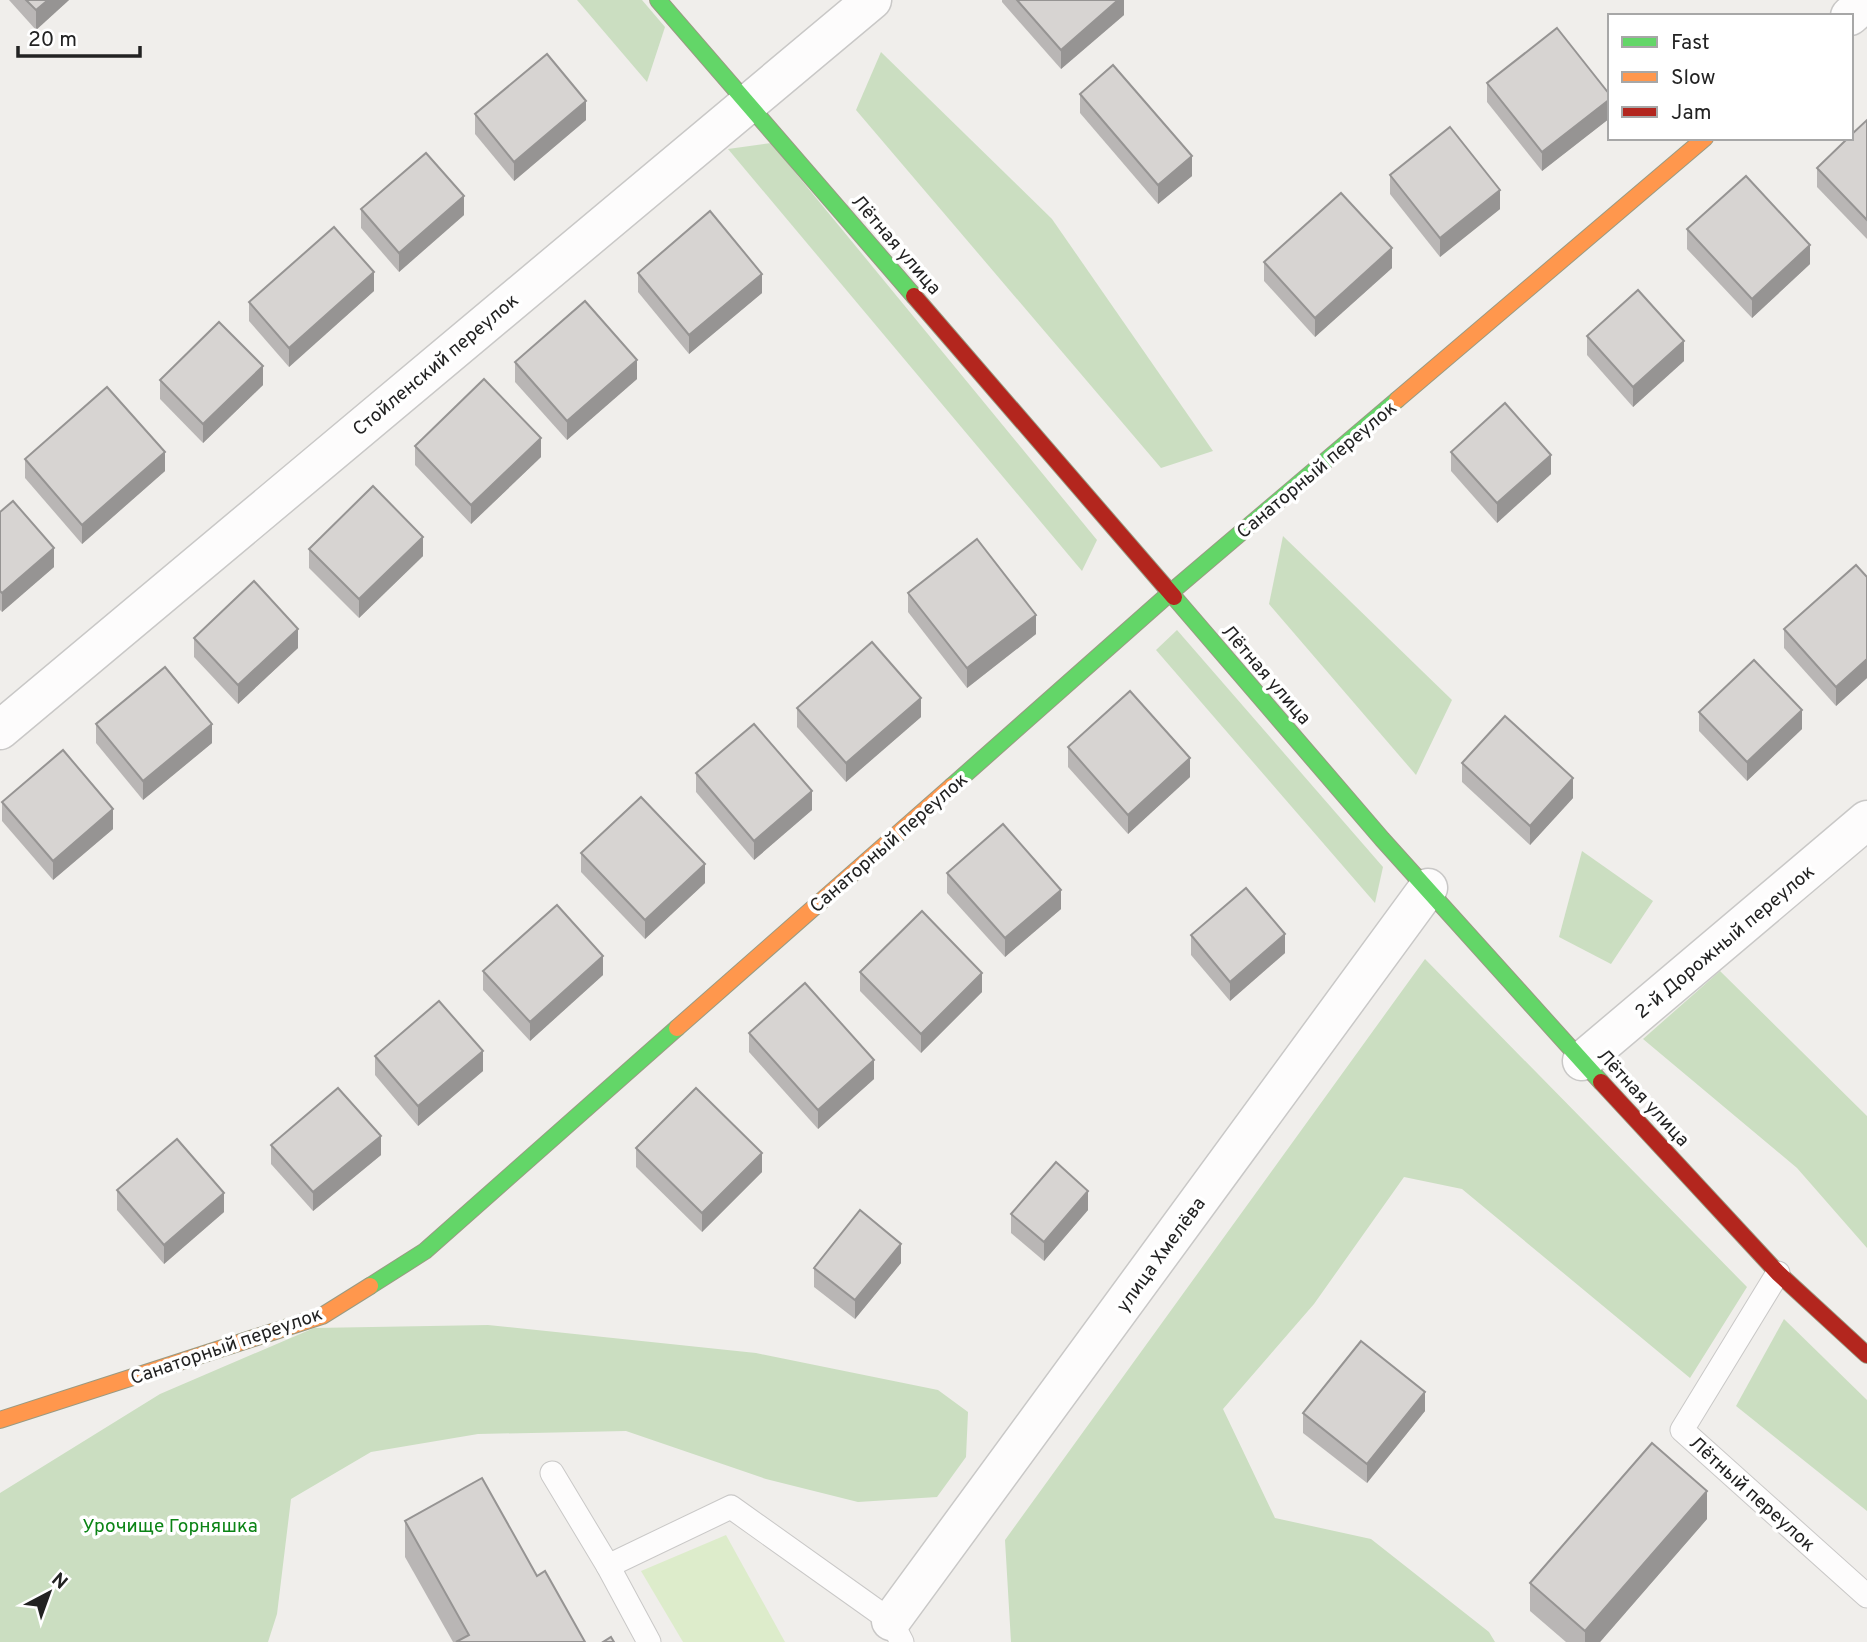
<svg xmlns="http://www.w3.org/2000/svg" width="1867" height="1642" font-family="Overpass,sans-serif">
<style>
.grass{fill:#ddeccb}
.forest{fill:#cbdec1}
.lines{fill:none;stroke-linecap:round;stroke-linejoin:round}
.lane-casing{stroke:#c9c8c7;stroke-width:25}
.street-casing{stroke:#c9c8c7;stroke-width:41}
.fast-casing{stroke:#999a82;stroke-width:18}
.slow-casing{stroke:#999a82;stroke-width:18}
.jam-casing{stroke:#999a82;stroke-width:18}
.lane{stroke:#fdfcfc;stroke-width:23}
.street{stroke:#fdfcfc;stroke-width:38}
.fast{stroke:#63d668;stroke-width:16}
.slow{stroke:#ff974d;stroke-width:16}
.jam{stroke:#b3261e;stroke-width:16}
.wall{fill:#b9b6b5}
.shaded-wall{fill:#969493}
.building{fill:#d7d4d2;stroke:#969493;stroke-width:2}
.labels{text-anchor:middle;stroke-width:7;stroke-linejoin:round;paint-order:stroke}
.street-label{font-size:19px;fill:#222;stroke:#fff}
.park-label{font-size:19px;fill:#0c8416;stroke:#fff}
</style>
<rect width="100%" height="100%" fill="#f0eeeb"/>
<polygon class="grass" points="726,1535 785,1642 683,1642 641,1571"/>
<g class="forest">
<polygon points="577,0 642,0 665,27 647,82"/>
<polygon points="881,52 1052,219 1213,451 1161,468 856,110"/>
<polygon points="771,143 1097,540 1082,571 728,149"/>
<polygon points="1283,536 1452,700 1416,775 1269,604"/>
<polygon points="1177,630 1383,867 1375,903 1156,650"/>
<polygon points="1582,851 1653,901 1611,964 1559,937"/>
<polygon points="1425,959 1747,1287 1690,1378 1462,1189 1404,1177 1314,1304 1223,1409 1275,1518 1371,1539 1489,1632 1495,1642 1011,1642 1005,1540"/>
<polygon points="1720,971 1867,1116 1867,1248 1797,1168 1643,1039"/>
<polygon points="1784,1319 1867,1400 1867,1511 1736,1406"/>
<polygon points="488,1325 756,1353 938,1390 968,1412 966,1457 937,1497 858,1502 766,1479 626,1431 478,1434 371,1452 291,1499 277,1614 268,1642 0,1642 0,1493 160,1394 314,1328"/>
</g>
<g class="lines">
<defs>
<g id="lane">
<polyline points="1778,1273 1682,1430 1867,1596"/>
<polyline points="552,1473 608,1566 731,1507 891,1621 902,1642"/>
<polyline points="608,1566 649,1642"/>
</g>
<g id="street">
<polyline points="1850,16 1867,1"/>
<polyline points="0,730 872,0"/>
<polyline points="1582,1061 1867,820"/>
<polyline points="891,1621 1428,888"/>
</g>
<g id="fast">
<polyline points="658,0 914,296"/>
<polyline points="1174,597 1382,839 1601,1082"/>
<polyline points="952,786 1170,593 1397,400"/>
<polyline points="370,1286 425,1251 677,1028"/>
</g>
<g id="slow">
<polyline points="1397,400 1705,138"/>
<polyline points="677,1028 952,786"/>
<polyline points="0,1420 322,1316 370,1286"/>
</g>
<g id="jam">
<polyline points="914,296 1174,597"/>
<polyline points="1601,1082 1778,1273 1867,1355"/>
</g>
</defs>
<use href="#lane" class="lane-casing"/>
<use href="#street" class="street-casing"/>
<use href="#fast" class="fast-casing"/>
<use href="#slow" class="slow-casing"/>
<use href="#jam" class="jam-casing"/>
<use href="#lane" class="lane"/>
<use href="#street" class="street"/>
<use href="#fast" class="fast"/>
<use href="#slow" class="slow"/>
<use href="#jam" class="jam"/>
</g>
<g class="wall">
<polygon points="9,0 69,0 36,30"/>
<polygon points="1002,0 1124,0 1124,15 1061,69 1002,2"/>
<polygon points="1487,83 1610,95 1610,118 1542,171 1487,102"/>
<polygon points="1080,94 1192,176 1158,204 1080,113"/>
<polygon points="475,114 586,120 514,181 475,134"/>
<polygon points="1867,120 1867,239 1817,187 1817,168"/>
<polygon points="1390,175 1500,209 1440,257 1390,194"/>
<polygon points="361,209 464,215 399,272 361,228"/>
<polygon points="1687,229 1810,264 1752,318 1687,249"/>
<polygon points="1264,262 1392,268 1315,337 1264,281"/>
<polygon points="638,273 762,293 689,354 638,292"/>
<polygon points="374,291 289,367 249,321 249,302"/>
<polygon points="1587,336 1684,361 1633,407 1587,355"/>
<polygon points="515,362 637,379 567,440 515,382"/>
<polygon points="160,380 263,385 203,443 160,399"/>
<polygon points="415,446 541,457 471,524 415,465"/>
<polygon points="1451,452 1551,474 1497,523 1451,471"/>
<polygon points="25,459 165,471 82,544 25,478"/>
<polygon points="0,512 54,567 2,612 0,610"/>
<polygon points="309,549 423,556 359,618 309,568"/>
<polygon points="1867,577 1867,678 1836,706 1784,648 1784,629"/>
<polygon points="908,593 1036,634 967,688 908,612"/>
<polygon points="194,638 298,648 238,704 194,657"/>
<polygon points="797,708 921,717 846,782 797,727"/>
<polygon points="1699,712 1802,729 1747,781 1699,731"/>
<polygon points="96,724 212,743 143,800 96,743"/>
<polygon points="1068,747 1190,777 1128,834 1068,767"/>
<polygon points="1462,763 1573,798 1530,845 1462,782"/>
<polygon points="696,773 812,810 754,860 696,792"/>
<polygon points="2,802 113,829 53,880 2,821"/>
<polygon points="581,853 705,883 645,939 581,872"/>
<polygon points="947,873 1061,909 1005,957 947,893"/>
<polygon points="1191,935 1285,953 1230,1001 1191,955"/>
<polygon points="483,971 603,975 530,1041 483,990"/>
<polygon points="860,972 982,992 921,1053 860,991"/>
<polygon points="749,1033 874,1079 818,1129 749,1052"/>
<polygon points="375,1056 483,1071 418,1126 375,1075"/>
<polygon points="271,1145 381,1155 313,1211 271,1164"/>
<polygon points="636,1148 762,1172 702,1232 636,1167"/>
<polygon points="117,1190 224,1212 164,1264 117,1210"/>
<polygon points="1088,1210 1044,1261 1011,1233 1011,1214"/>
<polygon points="901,1263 855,1319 814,1287 814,1268"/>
<polygon points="1425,1411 1367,1483 1303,1433 1303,1413"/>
<polygon points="1707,1519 1600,1642 1566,1642 1530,1611 1530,1583"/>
<polygon points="405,1521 537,1576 585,1642 453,1642 405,1557"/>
</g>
<g class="shaded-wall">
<polygon points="48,0 69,0 36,30 36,10"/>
<polygon points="1118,0 1124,0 1124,15 1061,69 1061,50"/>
<polygon points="1610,99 1610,118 1542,171 1542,152"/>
<polygon points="586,101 586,120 514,181 514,162"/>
<polygon points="1192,156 1192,176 1158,204 1158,185"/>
<polygon points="1500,190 1500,209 1440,257 1440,238"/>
<polygon points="464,196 464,215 399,272 399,253"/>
<polygon points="1810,245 1810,264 1752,318 1752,299"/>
<polygon points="1392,248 1392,268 1315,337 1315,318"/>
<polygon points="374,272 374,291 289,367 289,348"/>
<polygon points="762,274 762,293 689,354 689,335"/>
<polygon points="1684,341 1684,361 1633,407 1633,387"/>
<polygon points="637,360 637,379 567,440 567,421"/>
<polygon points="263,366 263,385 203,443 203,424"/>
<polygon points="541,438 541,457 471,524 471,505"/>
<polygon points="165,452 165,471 82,544 82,525"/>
<polygon points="1551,455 1551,474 1497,523 1497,503"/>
<polygon points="423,537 423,556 359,618 359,599"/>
<polygon points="54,548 54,567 2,612 2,593"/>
<polygon points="1036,615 1036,634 967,688 967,668"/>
<polygon points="298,629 298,648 238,704 238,685"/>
<polygon points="1867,659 1867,678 1836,706 1836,687"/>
<polygon points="921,698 921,717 846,782 846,763"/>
<polygon points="1802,710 1802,729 1747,781 1747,762"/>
<polygon points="212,724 212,743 143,800 143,781"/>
<polygon points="1190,758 1190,777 1128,834 1128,815"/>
<polygon points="1573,778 1573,798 1530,845 1530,826"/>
<polygon points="812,791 812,810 754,860 754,841"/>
<polygon points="113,809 113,829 53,880 53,861"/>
<polygon points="705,864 705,883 645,939 645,920"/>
<polygon points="1061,890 1061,909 1005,957 1005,938"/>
<polygon points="1285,934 1285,953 1230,1001 1230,982"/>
<polygon points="603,956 603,975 530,1041 530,1022"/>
<polygon points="982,973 982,992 921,1053 921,1034"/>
<polygon points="483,1051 483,1071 418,1126 418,1106"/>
<polygon points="874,1060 874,1079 818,1129 818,1110"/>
<polygon points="381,1136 381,1155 313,1211 313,1192"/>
<polygon points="762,1153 762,1172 702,1232 702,1213"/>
<polygon points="1088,1191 1088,1210 1044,1261 1044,1242"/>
<polygon points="224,1193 224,1212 164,1264 164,1245"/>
<polygon points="901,1244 901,1263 855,1319 855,1300"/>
<polygon points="1425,1392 1425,1411 1367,1483 1367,1464"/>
<polygon points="1707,1491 1707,1519 1600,1642 1585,1642 1585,1631"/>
</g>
<g class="building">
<polygon points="26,0 48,0 36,10"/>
<polygon points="1017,0 1118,0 1061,50"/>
<polygon points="1557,28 1610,95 1610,99 1542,152 1487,83"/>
<polygon points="547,54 586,101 514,162 475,114"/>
<polygon points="1113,65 1192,156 1158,185 1080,94"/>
<polygon points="1867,120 1867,220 1817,168 1848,138 1851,138 1851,135"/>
<polygon points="1450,127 1500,190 1440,238 1390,175"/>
<polygon points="426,153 464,196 399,253 361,209"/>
<polygon points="1746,176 1810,245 1752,299 1687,229"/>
<polygon points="1341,193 1392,248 1315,318 1264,262"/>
<polygon points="710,211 762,274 689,335 638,273"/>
<polygon points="334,227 374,272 289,348 249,302"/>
<polygon points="1638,290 1684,341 1633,387 1587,336"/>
<polygon points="585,301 637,360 567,421 515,362"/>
<polygon points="219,322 263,366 203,424 160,380"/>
<polygon points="484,379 541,438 471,505 415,446"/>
<polygon points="107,387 165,452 82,525 25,459"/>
<polygon points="1505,403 1551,455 1497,503 1451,452"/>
<polygon points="373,486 423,537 359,599 309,549"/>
<polygon points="13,501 54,548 2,593 0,591 0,512"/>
<polygon points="977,539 1036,615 967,668 908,593"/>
<polygon points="1856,565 1867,577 1867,659 1836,687 1784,629"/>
<polygon points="254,581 298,629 238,685 194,638"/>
<polygon points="872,642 921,698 846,763 797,708"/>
<polygon points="1754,660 1802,710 1747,762 1699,712"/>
<polygon points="165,667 212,724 143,781 96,724"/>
<polygon points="1130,691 1190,758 1128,815 1068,747"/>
<polygon points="1505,716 1573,778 1530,826 1462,763"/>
<polygon points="754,724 812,791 754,841 696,773"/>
<polygon points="63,750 113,809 53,861 2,802"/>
<polygon points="641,797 705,864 645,920 581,853"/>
<polygon points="1003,824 1061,890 1005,938 947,873"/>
<polygon points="1246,888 1285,934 1230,982 1191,935"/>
<polygon points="557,905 603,956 530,1022 483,971"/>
<polygon points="922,911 982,973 921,1034 860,972"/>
<polygon points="805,983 874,1060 818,1110 749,1033"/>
<polygon points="439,1001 483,1051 418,1106 375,1056"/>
<polygon points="338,1088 381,1136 313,1192 271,1145"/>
<polygon points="696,1088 762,1153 702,1213 636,1148"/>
<polygon points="177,1139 224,1193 164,1245 117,1190"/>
<polygon points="1056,1162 1088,1191 1044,1242 1011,1214"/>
<polygon points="860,1210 901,1244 855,1300 814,1268"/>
<polygon points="1361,1341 1425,1392 1367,1464 1303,1413"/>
<polygon points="1652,1443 1707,1491 1585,1631 1530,1583"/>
<polygon points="482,1478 537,1576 545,1571 585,1642 456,1642 469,1635 405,1521"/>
<polygon points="611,1637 614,1642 603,1642"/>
</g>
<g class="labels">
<g class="street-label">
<text transform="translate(897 244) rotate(49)" y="7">Лётная улица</text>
<text transform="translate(435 364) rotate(-40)" y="7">Стойленский переулок</text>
<text transform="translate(1316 469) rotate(-40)" y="7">Санаторный переулок</text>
<text transform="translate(1267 674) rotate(49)" y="7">Лётная улица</text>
<text transform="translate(888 842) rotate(-41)" y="7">Санаторный переулок</text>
<text transform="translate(1724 941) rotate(-40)" y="7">2-й Дорожный переулок</text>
<text transform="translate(1644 1097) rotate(47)" y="7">Лётная улица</text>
<text transform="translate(1160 1254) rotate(-54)" y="7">улица Хмелёва</text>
<text transform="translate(226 1345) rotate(-19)" y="7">Санаторный переулок</text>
<text transform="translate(1753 1493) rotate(42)" y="7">Лётный переулок</text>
</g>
<g class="park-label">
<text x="170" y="1532">Урочище Горняшка</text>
</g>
</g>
<rect x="1608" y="14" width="245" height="126" fill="#ffffff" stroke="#a7a7a7" stroke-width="2"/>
<rect x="1622" y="37" width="35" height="10" fill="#63d668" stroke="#a7a7a7" stroke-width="2"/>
<text x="1671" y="49" font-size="21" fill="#222222">Fast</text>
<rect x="1622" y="72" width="35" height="10" fill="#ff974d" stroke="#a7a7a7" stroke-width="2"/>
<text x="1671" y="84" font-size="21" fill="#222222">Slow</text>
<rect x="1622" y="107" width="35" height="10" fill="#b3261e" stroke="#a7a7a7" stroke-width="2"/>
<text x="1671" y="119" font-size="21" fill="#222222">Jam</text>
<g transform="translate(49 1593) rotate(41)" stroke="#ffffff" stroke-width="5" paint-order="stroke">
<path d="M0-5L12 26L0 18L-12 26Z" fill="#222222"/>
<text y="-10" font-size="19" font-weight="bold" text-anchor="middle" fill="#222222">N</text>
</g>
<path d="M18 46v10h122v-10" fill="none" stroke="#222222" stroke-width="3.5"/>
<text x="28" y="46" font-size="21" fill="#222222" stroke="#ffffff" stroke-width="5" paint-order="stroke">20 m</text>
</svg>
